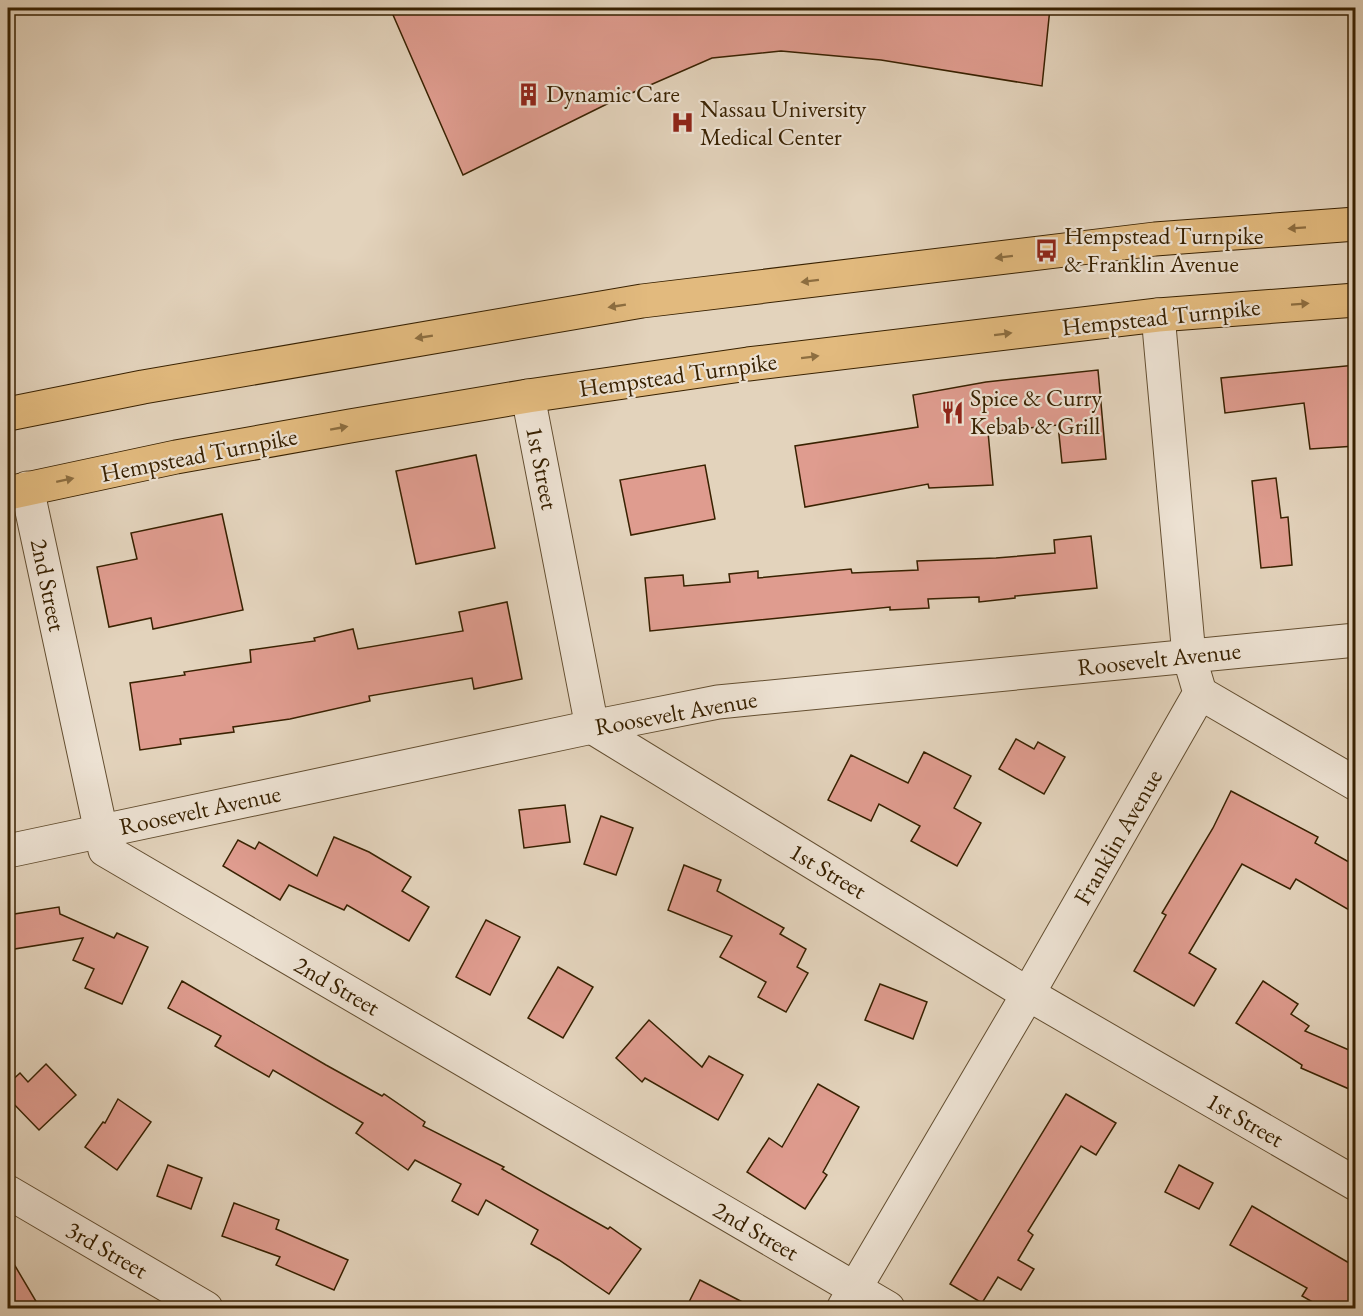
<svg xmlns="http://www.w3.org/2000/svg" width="1363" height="1316" font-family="'EB Garamond',serif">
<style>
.building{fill:#df9c8f;stroke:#382101;stroke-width:1.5}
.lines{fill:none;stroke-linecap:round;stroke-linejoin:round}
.street-casing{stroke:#634e30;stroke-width:35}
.primary-casing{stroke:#382101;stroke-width:35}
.street{stroke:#ede2d3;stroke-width:33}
.primary{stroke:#e2ba7e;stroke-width:33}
.oneway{fill:#8d6e40}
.labels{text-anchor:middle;stroke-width:4.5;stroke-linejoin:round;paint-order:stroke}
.poi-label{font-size:24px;fill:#382101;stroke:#ede2d3;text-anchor:start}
.street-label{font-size:24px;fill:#382101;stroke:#ede2d3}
</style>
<rect width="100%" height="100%" fill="#e3d3bc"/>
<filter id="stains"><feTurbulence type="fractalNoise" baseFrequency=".00333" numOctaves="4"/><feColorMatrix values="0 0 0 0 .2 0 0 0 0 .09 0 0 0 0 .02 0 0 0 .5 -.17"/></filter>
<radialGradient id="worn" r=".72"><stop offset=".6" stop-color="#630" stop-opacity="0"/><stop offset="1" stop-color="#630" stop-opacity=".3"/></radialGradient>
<g class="building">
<polygon points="390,8 1050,8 1042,86 881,60 781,51 712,58 609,103 463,175"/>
<polygon points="1356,365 1356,446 1310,449 1304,403 1225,413 1221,378"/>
<polygon points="1098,370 1106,459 1062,463 1058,425 988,432 993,485 929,488 928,484 805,507 795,446 918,427 913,395 986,382"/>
<polygon points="476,455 495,548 416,564 396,471"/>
<polygon points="705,465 715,519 631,535 620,480"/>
<polygon points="1276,478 1281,518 1288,517 1292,565 1261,568 1252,481"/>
<polygon points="222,514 243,610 153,629 151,618 109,627 97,567 137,559 131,533"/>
<polygon points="1091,536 1097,588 1015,596 1015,598 979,602 979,597 928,599 929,608 890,610 890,607 650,631 645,578 683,575 684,586 730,582 729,574 758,571 758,578 851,569 852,573 918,570 917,561 996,558 1055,553 1054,540"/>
<polygon points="507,602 522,679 474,689 472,678 369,696 370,701 290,719 233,727 234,732 180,739 181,744 140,750 130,683 185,675 184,672 251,662 250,650 315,641 314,638 353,629 358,649 463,631 459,612"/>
<polygon points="1016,739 1034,749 1038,742 1065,757 1044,794 999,769"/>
<polygon points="924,752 971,776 954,808 981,823 957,866 911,841 920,826 879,804 871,821 828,800 851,755 908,783"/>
<polygon points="1231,791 1318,837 1315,843 1356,866 1356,914 1296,879 1290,889 1242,864 1189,953 1216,969 1194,1006 1134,971 1166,915 1162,913 1213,828"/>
<polygon points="565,805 570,842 524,848 519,810"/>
<polygon points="601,816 633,828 616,875 584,864"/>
<polygon points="334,837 369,852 411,877 402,891 429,907 409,941 347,905 344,910 289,885 280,900 223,866 238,840 255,849 259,842 317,876"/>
<polygon points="684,865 721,880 717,891 784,928 780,934 806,949 797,967 808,973 786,1012 758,997 766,982 720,957 732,936 668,910"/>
<polygon points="59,907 60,914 114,938 117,933 148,947 122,1004 85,988 94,969 73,960 83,938 8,950 8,915"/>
<polygon points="486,920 520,937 490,995 456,977"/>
<polygon points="558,967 593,987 563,1038 528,1018"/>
<polygon points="182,981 326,1065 382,1096 384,1094 425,1122 423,1126 504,1167 502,1169 608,1229 610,1227 641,1249 609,1294 559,1260 531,1244 538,1230 486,1200 478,1215 452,1201 461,1184 415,1160 408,1170 356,1133 363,1123 273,1070 269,1077 215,1046 221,1036 168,1008"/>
<polygon points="1263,981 1298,1004 1291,1014 1309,1026 1305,1031 1356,1053 1356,1092 1301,1068 1302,1065 1236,1023"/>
<polygon points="880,984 927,1002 913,1039 865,1020"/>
<polygon points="649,1020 702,1067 709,1056 743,1075 718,1120 645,1078 642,1082 616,1058"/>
<polygon points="46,1064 76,1095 39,1130 8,1098 8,1084 20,1073 28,1082"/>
<polygon points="818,1084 859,1107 823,1172 827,1175 805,1209 747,1172 769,1138 782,1147"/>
<polygon points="1066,1094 1116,1123 1096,1155 1081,1146 1028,1231 1033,1235 1018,1260 1034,1269 1021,1290 998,1277 982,1303 950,1284"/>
<polygon points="118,1099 151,1122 117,1170 85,1147 103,1122 105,1123"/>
<polygon points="168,1165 202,1178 191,1209 157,1196"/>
<polygon points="1179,1165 1213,1183 1199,1209 1165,1192"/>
<polygon points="234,1203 279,1220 276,1229 348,1260 334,1290 276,1265 280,1257 222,1236"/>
<polygon points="1252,1206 1356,1267 1356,1308 1323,1308 1302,1296 1307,1288 1230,1245"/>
<polygon points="8,1254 40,1308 8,1308"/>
<polygon points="700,1280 754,1308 686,1308"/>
</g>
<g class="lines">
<defs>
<g id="street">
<polyline points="528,396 592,727 1028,994 1356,1184"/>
<polyline points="27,488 105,850 888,1308"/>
<polyline points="1200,693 1356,784"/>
<polyline points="8,851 592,727 718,702 1356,640"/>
<polyline points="8,1192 206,1308"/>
<polyline points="844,1307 1028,994 1200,693 1189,656 1158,315"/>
</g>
<g id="primary">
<polyline points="8,414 143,387 642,301 1155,239 1356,224"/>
<polyline points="8,493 176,457 350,426 528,396 748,364 1158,315 1356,300"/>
</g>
</defs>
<use href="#street" class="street-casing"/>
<use href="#primary" class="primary-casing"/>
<use href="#street" class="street"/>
<use href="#primary" class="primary"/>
</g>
<defs><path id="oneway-solid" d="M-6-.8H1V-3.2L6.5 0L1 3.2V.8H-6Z" transform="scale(1.5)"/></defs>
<g class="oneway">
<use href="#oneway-solid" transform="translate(1297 228) rotate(176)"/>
<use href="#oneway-solid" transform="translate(1004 257) rotate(173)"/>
<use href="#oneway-solid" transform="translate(810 281) rotate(173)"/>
<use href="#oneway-solid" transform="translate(1300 304) rotate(-4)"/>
<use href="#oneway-solid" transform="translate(617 306) rotate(171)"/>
<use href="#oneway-solid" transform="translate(1003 334) rotate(-7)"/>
<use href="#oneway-solid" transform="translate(424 337) rotate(171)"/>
<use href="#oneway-solid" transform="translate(810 357) rotate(-7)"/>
<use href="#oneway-solid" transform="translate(339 428) rotate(-10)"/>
<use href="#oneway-solid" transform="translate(65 480) rotate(-12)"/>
</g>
<defs>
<symbol id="building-bare" viewBox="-9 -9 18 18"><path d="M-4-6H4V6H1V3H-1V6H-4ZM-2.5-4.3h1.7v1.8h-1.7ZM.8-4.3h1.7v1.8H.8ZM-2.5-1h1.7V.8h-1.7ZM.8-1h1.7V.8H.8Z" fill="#8f2418" stroke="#ede2d3" stroke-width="2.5" paint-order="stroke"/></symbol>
<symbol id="hospital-bare" viewBox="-9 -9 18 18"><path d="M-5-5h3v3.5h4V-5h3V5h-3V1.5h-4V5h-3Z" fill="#8f2418" stroke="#ede2d3" stroke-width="2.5" paint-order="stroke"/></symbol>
<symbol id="bus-bare" viewBox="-9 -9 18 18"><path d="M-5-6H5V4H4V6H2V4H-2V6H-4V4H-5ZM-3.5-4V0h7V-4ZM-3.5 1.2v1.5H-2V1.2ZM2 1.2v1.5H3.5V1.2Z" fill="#8f2418" stroke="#ede2d3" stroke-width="2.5" paint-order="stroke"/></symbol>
<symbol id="restaurant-bare" viewBox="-9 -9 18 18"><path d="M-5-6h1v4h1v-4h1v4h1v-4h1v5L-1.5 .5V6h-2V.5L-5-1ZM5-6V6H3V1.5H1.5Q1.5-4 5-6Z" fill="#8f2418" stroke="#ede2d3" stroke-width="2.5" paint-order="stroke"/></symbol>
</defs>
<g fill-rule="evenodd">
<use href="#building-bare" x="512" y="78" width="33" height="33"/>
<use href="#hospital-bare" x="666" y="106" width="33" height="33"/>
<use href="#bus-bare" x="1030" y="234" width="33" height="33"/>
<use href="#restaurant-bare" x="936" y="396" width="33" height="33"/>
</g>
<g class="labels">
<g class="poi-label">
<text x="546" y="102">Dynamic Care</text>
<text x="700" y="117">Nassau University<tspan x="700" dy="28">Medical Center</tspan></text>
<text x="1064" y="244">Hempstead Turnpike<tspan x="1064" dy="28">&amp; Franklin Avenue</tspan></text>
<text x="970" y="406">Spice &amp; Curry<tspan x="970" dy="28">Kebab &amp; Grill</tspan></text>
</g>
<g class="street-label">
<text transform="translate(1161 317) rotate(-6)" y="8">Hempstead Turnpike</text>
<text transform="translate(678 375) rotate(-8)" y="8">Hempstead Turnpike</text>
<text transform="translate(199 455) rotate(-11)" y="8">Hempstead Turnpike</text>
<text transform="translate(542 468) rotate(79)" y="8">1st Street</text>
<text transform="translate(48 585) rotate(78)" y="8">2nd Street</text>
<text transform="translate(1159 659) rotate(-6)" y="8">Roosevelt Avenue</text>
<text transform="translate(676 713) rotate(-10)" y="8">Roosevelt Avenue</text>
<text transform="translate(200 810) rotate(-12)" y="8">Roosevelt Avenue</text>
<text transform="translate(1118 837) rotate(-60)" y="8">Franklin Avenue</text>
<text transform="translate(828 871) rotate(31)" y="8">1st Street</text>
<text transform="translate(337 986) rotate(30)" y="8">2nd Street</text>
<text transform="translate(1245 1120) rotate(30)" y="8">1st Street</text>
<text transform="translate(756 1231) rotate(30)" y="8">2nd Street</text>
<text transform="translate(107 1250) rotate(30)" y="8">3rd Street</text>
</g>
</g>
<rect width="1363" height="1316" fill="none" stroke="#e3d3bc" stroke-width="30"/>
<rect x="9" y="9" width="1345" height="1298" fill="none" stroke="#382101" stroke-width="3"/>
<rect x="15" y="15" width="1333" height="1286" fill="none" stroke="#382101" stroke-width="1.5"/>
<rect width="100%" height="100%" filter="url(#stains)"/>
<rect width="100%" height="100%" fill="url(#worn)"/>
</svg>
